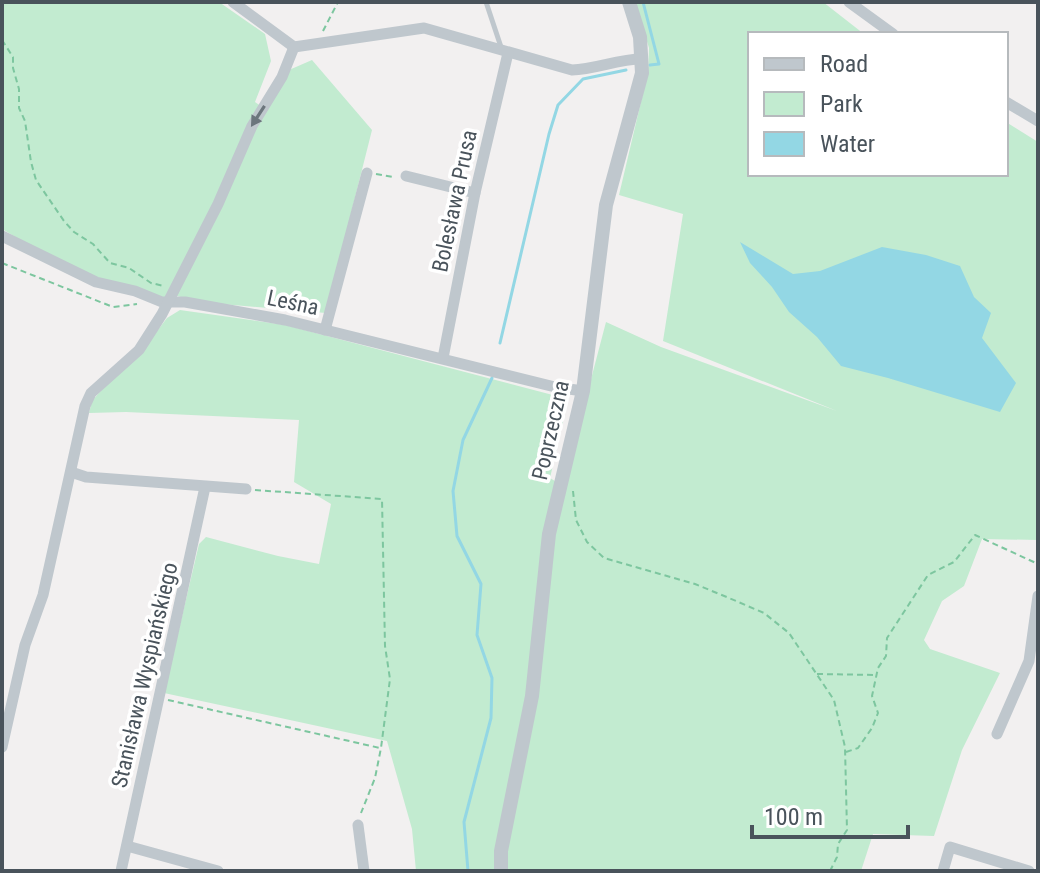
<svg xmlns="http://www.w3.org/2000/svg" width="1040" height="873" font-family="'Roboto Condensed',sans-serif">
<style>
.green{fill:#c2ebd0}
.water{fill:#93d7e4}
.lines{fill:none;stroke-linecap:round;stroke-linejoin:round}
.stream{stroke:#93d7e4;stroke-width:3}
.path{stroke:#7dc69f;stroke-width:2;stroke-dasharray:6 4;stroke-linecap:butt}
.service{stroke:#bfc7cd;stroke-width:5}
.minor{stroke:#bfc7cd;stroke-width:11}
.tertiary{stroke:#bfc7cd;stroke-width:14}
.oneway{fill:#6c767d}
.labels{text-anchor:middle;stroke-width:7;stroke-linejoin:round;paint-order:stroke}
.street-label{font-size:22px;fill:#49535b;stroke:#fff}
</style>
<rect width="100%" height="100%" fill="#f2f0f0"/>
<g class="green">
<polygon points="2,2 219,2 265,34 271,61 255,102 265,109 289,70 312,60 372,130 326,313 198,302 167,293 163,302 73,271 2,229"/>
<polygon points="635,2 823,2 864,34 750,34 750,174 1006,174 1006,122 1038,142 1038,540 982,539 964,586 942,601 924,640 930,649 1000,673 962,750 934,836 873,834 861,871 416,871 412,829 387,741 164,693 199,544 206,537 278,556 319,564 331,504 294,482 299,420 126,412 89,413 92,401 98,394 148,343 167,318 180,310 285,325 568,399 550,478 563,486 606,322 661,347 837,411 663,341 683,214 619,195 648,72 649,48"/>
</g>
<polygon class="water" points="740,242 793,274 820,271 882,247 926,255 960,266 974,297 991,313 982,338 1016,383 1000,412 888,378 841,366 817,337 789,312 772,287 750,263"/>
<g class="lines">
<g class="stream">
<polyline points="643,2 659,64 650,65"/>
<polyline points="500,343 549,134 558,105 583,79 626,70"/>
<polyline points="468,871 464,822 491,718 492,678 477,635 481,584 457,536 453,491 463,440 492,378"/>
</g>
<g class="path">
<polyline points="323,31 338,2"/>
<polyline points="2,40 13,57 13,68 19,89 19,108 25,121 31,162 36,180 64,221 74,232 93,244 110,263 129,268 151,283 164,286"/>
<polyline points="376,174 393,177"/>
<polyline points="2,263 113,307 137,304"/>
<polyline points="255,490 382,499 385,646 390,679 381,748 375,778 361,813"/>
<polyline points="573,491 576,520 587,542 604,558 695,584 729,598 764,613 789,633 834,700 845,747 847,830 838,844 837,857 830,871"/>
<polyline points="817,674 875,675"/>
<polyline points="168,700 380,748"/>
<polyline points="846,752 858,748 872,728 878,713 872,696 878,668 886,656 887,638 928,575 954,562 975,535 1038,564"/>
</g>
<polyline class="service" points="486,2 501,47"/>
<g class="minor">
<polyline points="233,2 294,47"/>
<polyline points="849,2 893,34"/>
<path d="M294,47L424,28L572,70C596,69 618,59 642,59"/>
<polyline points="1006,102 1038,121"/>
<polyline points="406,176 475,193"/>
<polyline points="2,236 96,282 135,291 162,302 185,302 285,320 555,387 583,391"/>
<polyline points="325,330 367,173"/>
<polyline points="443,358 475,193 508,53"/>
<polyline points="71,472 86,477 246,489"/>
<polyline points="997,734 1029,661 1038,596"/>
<polyline points="2,747 25,645 43,595 85,406 91,393 139,350 162,314 218,204 252,126 282,77 294,47"/>
<polyline points="358,825 364,871"/>
<polyline points="127,846 218,871"/>
<polyline points="121,871 205,487"/>
<polyline points="943,871 950,847 1029,871"/>
</g>
<polyline class="tertiary" points="501,871 501,851 532,696 549,534 583,391 606,205 642,73 640,37 629,2"/>
</g>
<defs><path id="oneway-solid" d="M-6-.8H1V-3.2L6.5 0L1 3.2V.8H-6Z" transform="scale(2)"/></defs>
<use class="oneway" href="#oneway-solid" transform="translate(258 116) rotate(123)"/>
<g class="labels">
<g class="street-label">
<text transform="translate(454 201) rotate(-78)" y="8">Bolesława Prusa</text>
<text transform="translate(293 302) rotate(12)" y="8">Leśna</text>
<text transform="translate(550 430) rotate(-77)" y="8">Poprzeczna</text>
<text transform="translate(144 675) rotate(-77)" y="8">Stanisława Wyspiańskiego</text>
</g>
</g>
<rect width="1040" height="873" fill="none" stroke="#49535b" stroke-width="8"/>
<rect x="748" y="32" width="260" height="144" fill="#ffffff" stroke="#b6babd" stroke-width="2"/>
<rect x="764" y="58" width="40" height="12" fill="#bfc7cd" stroke="#b6babd" stroke-width="2"/>
<text x="820" y="72" font-size="24" fill="#49535b">Road</text>
<rect x="764" y="92" width="40" height="24" fill="#c2ebd0" stroke="#b6babd" stroke-width="2"/>
<text x="820" y="112" font-size="24" fill="#49535b">Park</text>
<rect x="764" y="132" width="40" height="24" fill="#93d7e4" stroke="#b6babd" stroke-width="2"/>
<text x="820" y="152" font-size="24" fill="#49535b">Water</text>
<path d="M752 825v12h156v-12" fill="none" stroke="#49535b" stroke-width="4"/>
<text x="764" y="825" font-size="24" fill="#49535b" stroke="#ffffff" stroke-width="6" paint-order="stroke">100 m</text>
</svg>
